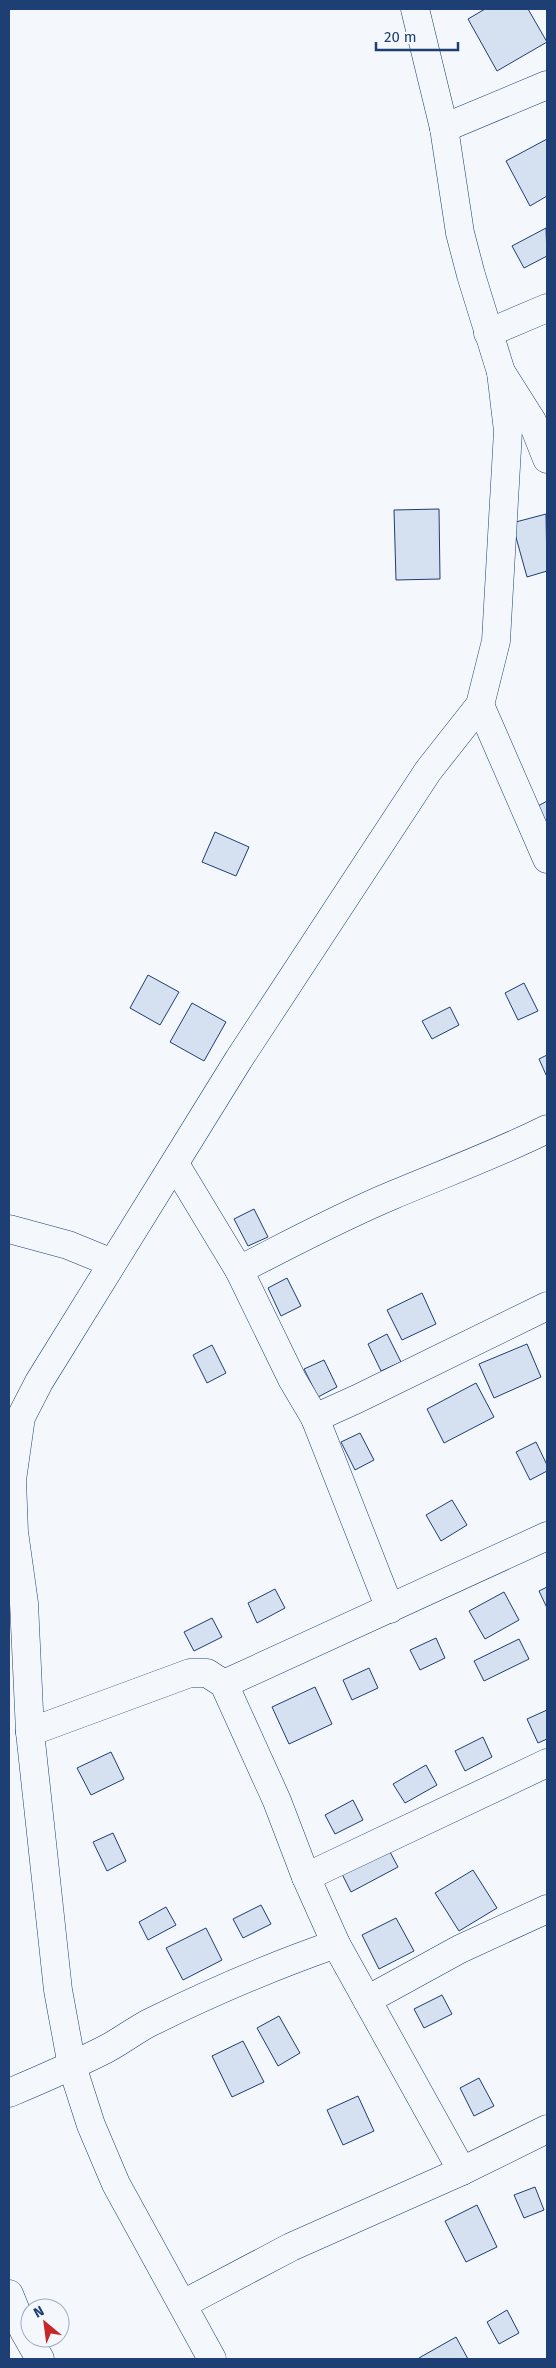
<svg xmlns="http://www.w3.org/2000/svg" width="556" height="2368" font-family="'Fira Sans',sans-serif">
<style>
.building{fill:#d5e0f0;stroke:#1d3f73}
.lines{fill:none;stroke-linecap:round;stroke-linejoin:round}
.minor-casing{stroke:#1d3f73;stroke-width:29}
.minor{stroke:#f4f7fb;stroke-width:28}
</style>
<rect width="100%" height="100%" fill="#f4f7fb"/>
<g class="building">
<polygon points="485,9 528,9 547,42 497,71 468,19"/>
<polygon points="547,139 547,196 530,206 506,161"/>
<polygon points="546,228 547,256 524,268 512,246"/>
<polygon points="439,509 440,579 396,580 394,510"/>
<polygon points="546,514 547,571 527,577 512,523"/>
<polygon points="547,801 547,825 538,806"/>
<polygon points="215,832 249,847 236,876 202,862"/>
<polygon points="148,975 179,992 160,1025 130,1008"/>
<polygon points="524,983 538,1011 518,1020 505,993"/>
<polygon points="192,1003 226,1022 204,1061 170,1042"/>
<polygon points="450,1007 459,1025 432,1039 422,1021"/>
<polygon points="547,1055 547,1077 539,1059"/>
<polygon points="254,1209 268,1237 248,1246 234,1219"/>
<polygon points="287,1278 301,1306 281,1316 268,1288"/>
<polygon points="422,1293 436,1324 402,1340 387,1310"/>
<polygon points="387,1334 401,1362 381,1371 368,1344"/>
<polygon points="527,1344 541,1377 494,1398 479,1364"/>
<polygon points="212,1345 226,1373 207,1383 193,1355"/>
<polygon points="324,1360 337,1387 318,1397 304,1369"/>
<polygon points="476,1383 494,1417 444,1443 427,1409"/>
<polygon points="360,1433 374,1460 355,1470 341,1442"/>
<polygon points="536,1442 547,1465 547,1471 530,1480 516,1452"/>
<polygon points="452,1500 467,1525 441,1541 426,1515"/>
<polygon points="547,1587 547,1608 539,1591"/>
<polygon points="275,1589 285,1608 257,1623 248,1603"/>
<polygon points="504,1592 519,1620 485,1639 469,1611"/>
<polygon points="212,1618 222,1637 194,1651 184,1632"/>
<polygon points="436,1638 445,1658 420,1670 410,1650"/>
<polygon points="519,1639 529,1659 484,1681 474,1661"/>
<polygon points="369,1668 378,1688 352,1700 343,1680"/>
<polygon points="315,1687 332,1724 289,1744 272,1707"/>
<polygon points="547,1710 547,1739 538,1743 527,1719"/>
<polygon points="483,1737 492,1757 465,1771 455,1751"/>
<polygon points="111,1752 124,1779 91,1795 77,1768"/>
<polygon points="426,1765 437,1785 405,1803 393,1784"/>
<polygon points="353,1800 363,1820 335,1834 325,1815"/>
<polygon points="113,1833 126,1861 107,1871 93,1842"/>
<polygon points="389,1850 398,1867 351,1892 342,1874"/>
<polygon points="473,1870 497,1908 459,1931 435,1893"/>
<polygon points="261,1905 271,1924 243,1938 233,1919"/>
<polygon points="166,1907 176,1925 148,1940 139,1922"/>
<polygon points="396,1918 414,1951 379,1969 362,1935"/>
<polygon points="206,1928 222,1960 183,1980 166,1948"/>
<polygon points="442,1995 452,2014 424,2028 414,2009"/>
<polygon points="279,2016 300,2053 278,2066 257,2028"/>
<polygon points="243,2041 264,2082 232,2097 212,2056"/>
<polygon points="479,2078 494,2106 474,2116 460,2088"/>
<polygon points="358,2096 374,2131 343,2145 327,2110"/>
<polygon points="535,2187 544,2210 524,2218 514,2195"/>
<polygon points="477,2205 497,2247 466,2262 445,2221"/>
<polygon points="507,2310 519,2333 499,2344 487,2322"/>
<polygon points="456,2337 468,2359 419,2359 419,2358"/>
</g>
<g class="lines">
<defs>
<g id="minor">
<polyline points="415,9 444,128 460,233 471,275 501,372 532,421 547,459"/>
<polyline points="444,128 547,85"/>
<polyline points="488,333 547,308"/>
<polyline points="480,705 547,859"/>
<polyline points="175,1164 239,1270 292,1379 315,1418 390,1609"/>
<polyline points="9,1229 68,1245 112,1263"/>
<path d="M239,1270C290,1244 340,1217 393,1195C445,1173 497,1154 547,1129"/>
<polyline points="315,1418 357,1399 547,1306"/>
<polyline points="224,1684 547,1536"/>
<polyline points="30,1732 190,1673 207,1673 224,1684 277,1801 306,1877 336,1944 462,2171"/>
<polyline points="306,1877 547,1763"/>
<polyline points="367,2000 460,1949 547,1909"/>
<path d="M9,2093C42,2079 75,2065 106,2049C121,2041 134,2031 149,2023C210,1993 272,1966 336,1944"/>
<polyline points="9,2294 24,2331 40,2359"/>
<polyline points="183,2304 291,2247 462,2171 547,2129"/>
<polyline points="212,2359 116,2184 91,2125 72,2066 58,1990 30,1732 24,1603 14,1532 12,1480 21,1417 39,1382 239,1059 428,771 480,705 496,641 508,431 501,372"/>
</g>
</defs>
<use href="#minor" class="minor-casing"/>
<use href="#minor" class="minor"/>
</g>
<rect width="556" height="2368" fill="none" stroke="#1d3f73" stroke-width="20"/>
<g transform="translate(45 2323) rotate(331)"><circle r="24" fill="#f4f7fb" stroke="#9eadc5"/>
<path d="M0-4L9 19L0 12L-9 19Z" fill="#c62828"/>
<text y="-8" font-size="14" font-weight="bold" text-anchor="middle" fill="#1d3f73">N</text>
</g>
<path d="M376 42v8h82v-8" fill="none" stroke="#1d3f73" stroke-width="2.5"/>
<text x="384" y="42" font-size="15" fill="#1d3f73" stroke="#f4f7fb" stroke-width="4" paint-order="stroke">20 m</text>
</svg>
